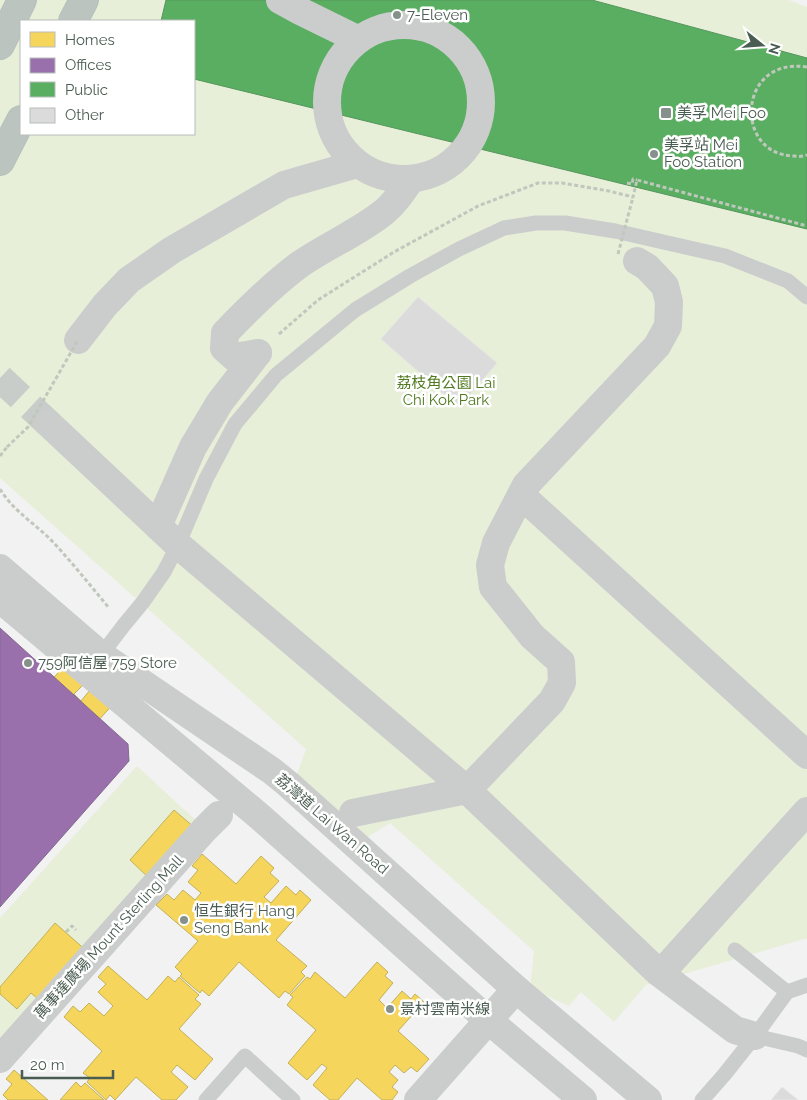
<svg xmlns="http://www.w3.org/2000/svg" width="807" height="1100" font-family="Raleway,'Noto Sans TC',sans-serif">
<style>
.green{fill:#e7efd9;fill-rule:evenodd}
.homes{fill:#f6d55c;stroke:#c2b159}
.offices{fill:#9970ab;stroke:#816a90}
.public{fill:#5aae61;stroke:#55965c}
.building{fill:#dadbda;stroke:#e4e5e4}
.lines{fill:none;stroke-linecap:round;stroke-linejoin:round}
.street-tunnel{stroke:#c8cdca;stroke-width:28;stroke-dasharray:28 14;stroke-linecap:butt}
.highway-casing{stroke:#b7c0bc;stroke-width:30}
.path{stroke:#c0c7bc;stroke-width:3;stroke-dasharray:4 2.5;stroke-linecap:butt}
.lane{stroke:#cacdcc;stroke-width:15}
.street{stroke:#cacdcc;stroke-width:28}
.highway{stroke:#bcc4c0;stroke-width:28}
.path-bridge{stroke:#c0c7bc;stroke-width:3;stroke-dasharray:4 2.5;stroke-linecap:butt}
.poi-dot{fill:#85918a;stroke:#fff;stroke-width:2}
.labels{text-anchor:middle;stroke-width:5;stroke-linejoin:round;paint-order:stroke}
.poi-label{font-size:15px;fill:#4a5d52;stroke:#fff;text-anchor:start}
.park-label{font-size:15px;fill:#507a20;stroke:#fff}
.street-label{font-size:15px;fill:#4a5d52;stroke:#fff}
</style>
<rect width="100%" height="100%" fill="#f2f2f2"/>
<g class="green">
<path d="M0,0H789L807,7V939H804L646,985L614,1022L581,992L569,1006L530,988L534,951L390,823L355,845L294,783L306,749L0,478ZM21,21H194V134H21Z"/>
<polygon points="137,766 180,806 211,833 0,1070 0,918"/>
</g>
<g class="homes">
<polygon points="71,659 84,684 74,694 81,701 90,690 116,701 76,745 111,777 73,817 34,780 2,816 0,815 0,675 31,702"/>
<polygon points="174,810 195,828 150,879 130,860"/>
<polygon points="202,854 236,884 261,856 274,868 270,873 279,881 264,897 271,903 286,886 296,895 300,890 311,900 276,940 307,966 301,972 305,976 289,994 285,991 279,998 239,962 209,996 202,990 200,993 180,976 182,974 175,967 198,941 156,905 167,894 174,900 183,890 195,900 201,893 188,882 198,870 192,866"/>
<polygon points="0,872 14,885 0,901"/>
<polygon points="55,923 89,953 44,1004 31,993 17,1009 0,994 0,987"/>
<polygon points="377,962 388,972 385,976 393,983 379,1000 387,1008 402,991 411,999 415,994 424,1002 398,1031 429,1059 417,1072 411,1067 404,1073 395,1065 389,1072 398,1080 392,1087 398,1092 392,1100 382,1100 357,1078 338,1100 330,1100 313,1085 327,1068 322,1064 307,1080 288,1063 316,1030 287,1005 293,997 290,995 307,977 310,979 315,972 345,998"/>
<polygon points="108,966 147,1000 168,976 175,982 179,977 199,995 195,999 201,1004 179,1029 213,1059 195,1080 177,1065 171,1072 188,1087 176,1100 162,1100 136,1077 115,1100 110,1095 106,1100 87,1082 90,1078 83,1073 102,1051 64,1017 73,1006 80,1012 89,1003 104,1016 113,1006 98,992 106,984 98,977"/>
<polygon points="14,1070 48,1100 8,1100 3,1095 12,1084 6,1079"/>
<polygon points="76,1082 81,1087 85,1083 104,1100 60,1100"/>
</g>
<polygon class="offices" points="0,628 128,744 129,761 0,907"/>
<polygon class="public" points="166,0 592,0 807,58 807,229 194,79 194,21 161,21"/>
<g class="building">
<polygon points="418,297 497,363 459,407 381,339"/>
<polygon points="782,1087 798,1100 771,1100"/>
</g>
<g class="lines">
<polyline class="street-tunnel" points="0,378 48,423"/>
<defs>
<g id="highway">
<polyline points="73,21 84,0"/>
<polyline points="0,45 22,0"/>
<polyline points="0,161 21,120"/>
</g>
</defs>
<use href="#highway" class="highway-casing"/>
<g class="path">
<path d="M807,67C737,56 733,156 795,156C799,157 803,156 807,155"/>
<polyline points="627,183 632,184 633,179 637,180"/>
<polyline points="279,334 318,300 394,252 478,206 538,183 562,183 609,191 633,197 637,180 807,226"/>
<polyline points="0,456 7,447"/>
<path d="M0,489C13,511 37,525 54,543C73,564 91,586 109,608"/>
<polyline points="66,932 72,926 76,930"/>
</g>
<g class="lane">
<polyline points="101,655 124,625 143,602 164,572 178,545 206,479 235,424 276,375 355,310 410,276 459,249 504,228 536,223 565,223 615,231 725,256 788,281 807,297"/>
<polyline points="735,950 787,992"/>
<polyline points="807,985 787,992 755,1036 798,1046 807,1050"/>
<polyline points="206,1100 245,1056 293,1100"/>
<polyline points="702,1100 724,1075 755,1036"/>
</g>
<g class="street">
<polyline points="280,0 300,11 357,39"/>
<circle cx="404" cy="102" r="77"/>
<polyline points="78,340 105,305 129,280 172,250 284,185 357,164"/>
<path d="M258,353L234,357L224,348L225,333C248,309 272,285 299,265C326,246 358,233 384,212C395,203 403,191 411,179"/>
<polyline points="48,423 178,545 467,790 658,972 735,1030 755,1036"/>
<polyline points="521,495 807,755"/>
<polyline points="158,526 193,447 220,402 258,353"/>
<polyline points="0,568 101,655 272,771 288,784 516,989 648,1100"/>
<polyline points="0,599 259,816 488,1020 583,1100"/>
<polyline points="353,813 467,790 552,701 562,683 561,662 532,636 493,587 490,565 496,543 526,485 657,346 668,326 669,302 665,286 647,267 637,261"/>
<polyline points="661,973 807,811"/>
<polyline points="0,1059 204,830 219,815"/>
<polyline points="418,1100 516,989"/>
</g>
<use href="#highway" class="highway"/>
<g class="path-bridge">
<polyline points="618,254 633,197"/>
<polyline points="7,447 28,427 78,340"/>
</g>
</g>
<g class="poi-dot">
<circle cx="397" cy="15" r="5"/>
<rect x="660" y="107" width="12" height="12" rx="2.5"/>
<circle cx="654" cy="154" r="5"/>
<circle cx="28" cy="663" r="5"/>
<circle cx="184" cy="920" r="5"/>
<circle cx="390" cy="1009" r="5"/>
</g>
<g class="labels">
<g class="poi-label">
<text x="407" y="20">7-Eleven</text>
<text x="677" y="118">美孚 Mei Foo</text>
<text x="664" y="150">美孚站 Mei<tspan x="664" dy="17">Foo Station</tspan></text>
<text x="38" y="668">759阿信屋 759 Store</text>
<text x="194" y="916">恒生銀行 Hang<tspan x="194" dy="17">Seng Bank</tspan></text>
<text x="400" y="1014">景村雲南米線</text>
</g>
<g class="park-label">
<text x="446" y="388">荔枝角公園 Lai<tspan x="446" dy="17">Chi Kok Park</tspan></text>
</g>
<g class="street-label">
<text transform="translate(332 824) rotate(41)" y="5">荔灣道 Lai Wan Road</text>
<text transform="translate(109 937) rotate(-48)" y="5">萬事達廣場 Mount Sterling Mall</text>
</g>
</g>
<rect x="20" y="20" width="175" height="115" fill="#ffffff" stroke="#b7beba"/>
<rect x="30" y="32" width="25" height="15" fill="#f6d55c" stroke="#b7beba"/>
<text x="65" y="45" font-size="15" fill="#4a5d52">Homes</text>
<rect x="30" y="58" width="25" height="15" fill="#9970ab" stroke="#b7beba"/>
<text x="65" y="70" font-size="15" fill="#4a5d52">Offices</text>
<rect x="30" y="82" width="25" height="15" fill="#5aae61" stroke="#b7beba"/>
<text x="65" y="95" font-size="15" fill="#4a5d52">Public</text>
<rect x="30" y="108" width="25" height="15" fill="#dadbda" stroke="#b7beba"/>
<text x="65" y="120" font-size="15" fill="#4a5d52">Other</text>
<g transform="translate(762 45) rotate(107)" stroke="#ffffff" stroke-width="4" paint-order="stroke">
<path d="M0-4L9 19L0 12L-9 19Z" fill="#4a5d52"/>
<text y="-8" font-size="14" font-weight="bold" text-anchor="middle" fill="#4a5d52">N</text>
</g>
<path d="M22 1070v8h91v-8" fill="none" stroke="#4a5d52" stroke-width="2.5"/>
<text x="30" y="1070" font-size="15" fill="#4a5d52" stroke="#ffffff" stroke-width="4" paint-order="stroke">20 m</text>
</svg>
